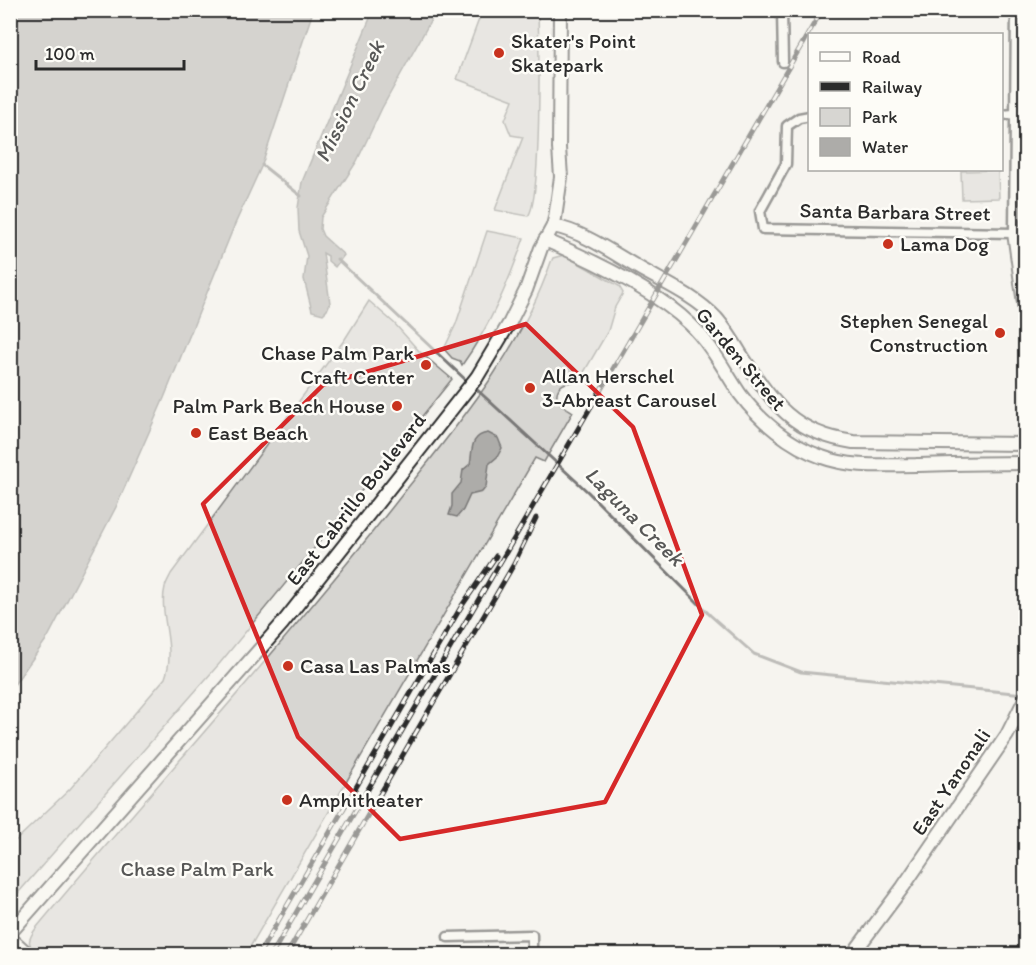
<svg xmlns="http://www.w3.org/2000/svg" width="1036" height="965" font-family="Itim,sans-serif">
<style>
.green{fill:#d7d6d2;stroke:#81807e;stroke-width:1.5}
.water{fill:#adaca9;stroke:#797877;stroke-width:1.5}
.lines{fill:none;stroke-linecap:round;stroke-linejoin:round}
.stream{stroke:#797877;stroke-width:3}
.street-casing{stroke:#2b2b2b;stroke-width:13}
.secondary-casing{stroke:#2b2b2b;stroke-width:16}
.primary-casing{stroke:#2b2b2b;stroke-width:16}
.highway-casing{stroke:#2b2b2b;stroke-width:20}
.street{stroke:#fdfcf7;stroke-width:8}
.secondary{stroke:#fdfcf7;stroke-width:12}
.primary{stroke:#fdfcf7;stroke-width:12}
.highway{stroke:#fdfcf7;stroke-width:15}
.rail-casing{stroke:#2b2b2b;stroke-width:5}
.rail{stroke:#fdfcf7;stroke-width:3;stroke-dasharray:9;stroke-linecap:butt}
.marked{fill:none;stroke:#d62828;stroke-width:4.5;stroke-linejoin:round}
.poi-dot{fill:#c8321e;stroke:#fdfcf7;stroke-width:2}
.labels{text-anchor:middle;stroke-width:5;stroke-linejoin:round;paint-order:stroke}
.poi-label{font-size:21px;fill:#2b2b2b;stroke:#fdfcf7;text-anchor:start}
.street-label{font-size:21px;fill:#2b2b2b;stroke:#fdfcf7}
.park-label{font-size:21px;fill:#565655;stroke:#fdfcf7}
.water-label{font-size:22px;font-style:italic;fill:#585857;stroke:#fdfcf7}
</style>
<rect width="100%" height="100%" fill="#f5f4ef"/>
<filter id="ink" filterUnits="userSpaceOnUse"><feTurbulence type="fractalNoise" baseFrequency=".0167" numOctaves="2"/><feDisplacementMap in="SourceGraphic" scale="12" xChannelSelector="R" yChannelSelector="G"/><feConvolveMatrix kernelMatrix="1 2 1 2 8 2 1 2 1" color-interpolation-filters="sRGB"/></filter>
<g filter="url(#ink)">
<g class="green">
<path d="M482,11H538C539,41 542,200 528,216L495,210L523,137L511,135L505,120L513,100L457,79Z"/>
<polygon points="998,170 999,198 962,199 961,171"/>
<path d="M487,231L524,238C508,284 490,326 462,365L460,361L452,358L444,349L456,324Z"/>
<path d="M564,255L619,286L623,293L615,307L608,331L580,379C575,384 572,381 566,383C557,386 554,396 560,403C564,407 569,409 573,412L544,462L535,458L246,954H40C26,945 27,940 37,927C155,786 280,649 394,505C454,429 519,355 551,262L553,258Z"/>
<path d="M369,301L394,323L419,351L452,379L390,456L220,663L11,901V845L70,789L165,678C177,647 158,615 165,587C166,583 169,578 171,574L345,339Z"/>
</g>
<g class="water">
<polygon points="11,10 313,11 262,165 235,224 164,398 116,507 48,637 11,689"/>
<polygon points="373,11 436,11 382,108 357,161 321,217 320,229 323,236 344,255 335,267 328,261 328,256 323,253 330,303 327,310 323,314 312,311 304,279 307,256 299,231 298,208 302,182"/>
<path d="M488,433L498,438L502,448L497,457L489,464L486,487L482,492L470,495L463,510L457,517L449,515L452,506V494L461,483L463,470L470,464C473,450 469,436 488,433Z"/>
</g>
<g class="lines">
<g class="stream">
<polyline points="262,165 301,196"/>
<polyline points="337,259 468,382"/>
<polyline points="473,386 588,492 710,615 754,654 801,672 1024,694"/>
</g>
<defs>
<g id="street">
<polyline points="782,10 783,62"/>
<polyline points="1002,115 1026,113"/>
<polyline points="810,116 799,118 787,126 786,164 760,211 763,229 1014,233 1016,10"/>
<polyline points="448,937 532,935 532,954"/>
</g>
<g id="secondary">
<path d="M553,226C584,232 611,252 639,268C665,283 695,296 716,318C726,329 734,343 742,356C773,403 792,433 853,442L1026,444"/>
<polyline points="1026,233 1014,233 1026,318"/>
<path d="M545,240C592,260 653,289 690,324C711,344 724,370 740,394C760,421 790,446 822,457C851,468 886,465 916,465C953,464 989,463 1026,463"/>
<polyline points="10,938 28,954"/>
<polyline points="853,954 903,887 1007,735 1026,697"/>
</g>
<polyline id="primary" points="10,933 282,624 477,377 510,322 526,290 541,248 553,226 555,218 561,177 559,148 560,10"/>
<polyline id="highway" points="1023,954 1026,952"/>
</defs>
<use href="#street" class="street-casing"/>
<use href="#secondary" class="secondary-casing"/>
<use href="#primary" class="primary-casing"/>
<use href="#highway" class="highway-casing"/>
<use href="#street" class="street"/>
<use href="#secondary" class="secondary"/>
<use href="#primary" class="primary"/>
<use href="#highway" class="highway"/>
<defs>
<g id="rail">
<polyline points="259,954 461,607 496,556"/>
<polyline points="272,954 822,10"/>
<polyline points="287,954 514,564 536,518"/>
</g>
</defs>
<use href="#rail" class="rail-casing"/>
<use href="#rail" class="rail"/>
</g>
</g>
<path d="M0 0H1036V965H0ZM526,324L633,427L702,615L605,802L400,839L298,737L203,504L323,385Z" fill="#f5f4ef" fill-opacity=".55" fill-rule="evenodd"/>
<path class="marked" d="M526,324L633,427L702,615L605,802L400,839L298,737L203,504L323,385Z"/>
<g class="poi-dot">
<circle cx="499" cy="53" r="6"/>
<circle cx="888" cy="244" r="6"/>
<circle cx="1000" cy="333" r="6"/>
<circle cx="426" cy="365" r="6"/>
<circle cx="530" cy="388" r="6"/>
<circle cx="397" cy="406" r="6"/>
<circle cx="196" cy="433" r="6"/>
<circle cx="288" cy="666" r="6"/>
<circle cx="287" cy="800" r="6"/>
</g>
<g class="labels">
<g class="poi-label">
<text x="511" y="48">Skater's Point<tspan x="511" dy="24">Skatepark</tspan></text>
<text x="900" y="251">Lama Dog</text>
<text x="988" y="328" text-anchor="end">Stephen Senegal<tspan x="988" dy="24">Construction</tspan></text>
<text x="414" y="360" text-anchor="end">Chase Palm Park<tspan x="414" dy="24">Craft Center</tspan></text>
<text x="542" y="383">Allan Herschel<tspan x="542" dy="24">3-Abreast Carousel</tspan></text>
<text x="385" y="413" text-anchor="end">Palm Park Beach House</text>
<text x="208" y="440">East Beach</text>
<text x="300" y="673">Casa Las Palmas</text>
<text x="299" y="807">Amphitheater</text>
</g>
<g class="street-label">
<text transform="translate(895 212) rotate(1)" y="7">Santa Barbara Street</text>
<text transform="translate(741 359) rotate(50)" y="7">Garden Street</text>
<text transform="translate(356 499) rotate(-52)" y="7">East Cabrillo Boulevard</text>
<text transform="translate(951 782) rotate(-56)" y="7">East Yanonali</text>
</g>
<g class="park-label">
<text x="197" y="876">Chase Palm Park</text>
</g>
<g class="water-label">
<text transform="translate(349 101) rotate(-64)" y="8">Mission Creek</text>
<text transform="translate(635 516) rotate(45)" y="8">Laguna Creek</text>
</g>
</g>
<rect width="1036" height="965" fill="none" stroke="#fdfcf7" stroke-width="36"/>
<rect x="18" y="18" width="1000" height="929" fill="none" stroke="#2b2b2b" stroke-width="2" filter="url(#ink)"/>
<rect x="808" y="33" width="195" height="138" fill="#fdfcf7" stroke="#a9a8a5" stroke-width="1.5"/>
<rect x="820" y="52" width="30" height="9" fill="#fdfcf7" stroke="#a9a8a5" stroke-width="1.5"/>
<text x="862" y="63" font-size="18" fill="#2b2b2b">Road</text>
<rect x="820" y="82" width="30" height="9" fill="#2b2b2b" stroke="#a9a8a5" stroke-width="1.5"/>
<text x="862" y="93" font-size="18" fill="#2b2b2b">Railway</text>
<rect x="820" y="108" width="30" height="18" fill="#d7d6d2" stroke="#a9a8a5" stroke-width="1.5"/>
<text x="862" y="123" font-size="18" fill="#2b2b2b">Park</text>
<rect x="820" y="138" width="30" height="18" fill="#adaca9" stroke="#a9a8a5" stroke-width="1.5"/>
<text x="862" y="153" font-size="18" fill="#2b2b2b">Water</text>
<path d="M36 60v9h148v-9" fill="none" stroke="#2b2b2b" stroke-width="3"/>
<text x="45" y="60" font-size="18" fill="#2b2b2b" stroke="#fdfcf7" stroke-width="4.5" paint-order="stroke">100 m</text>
</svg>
